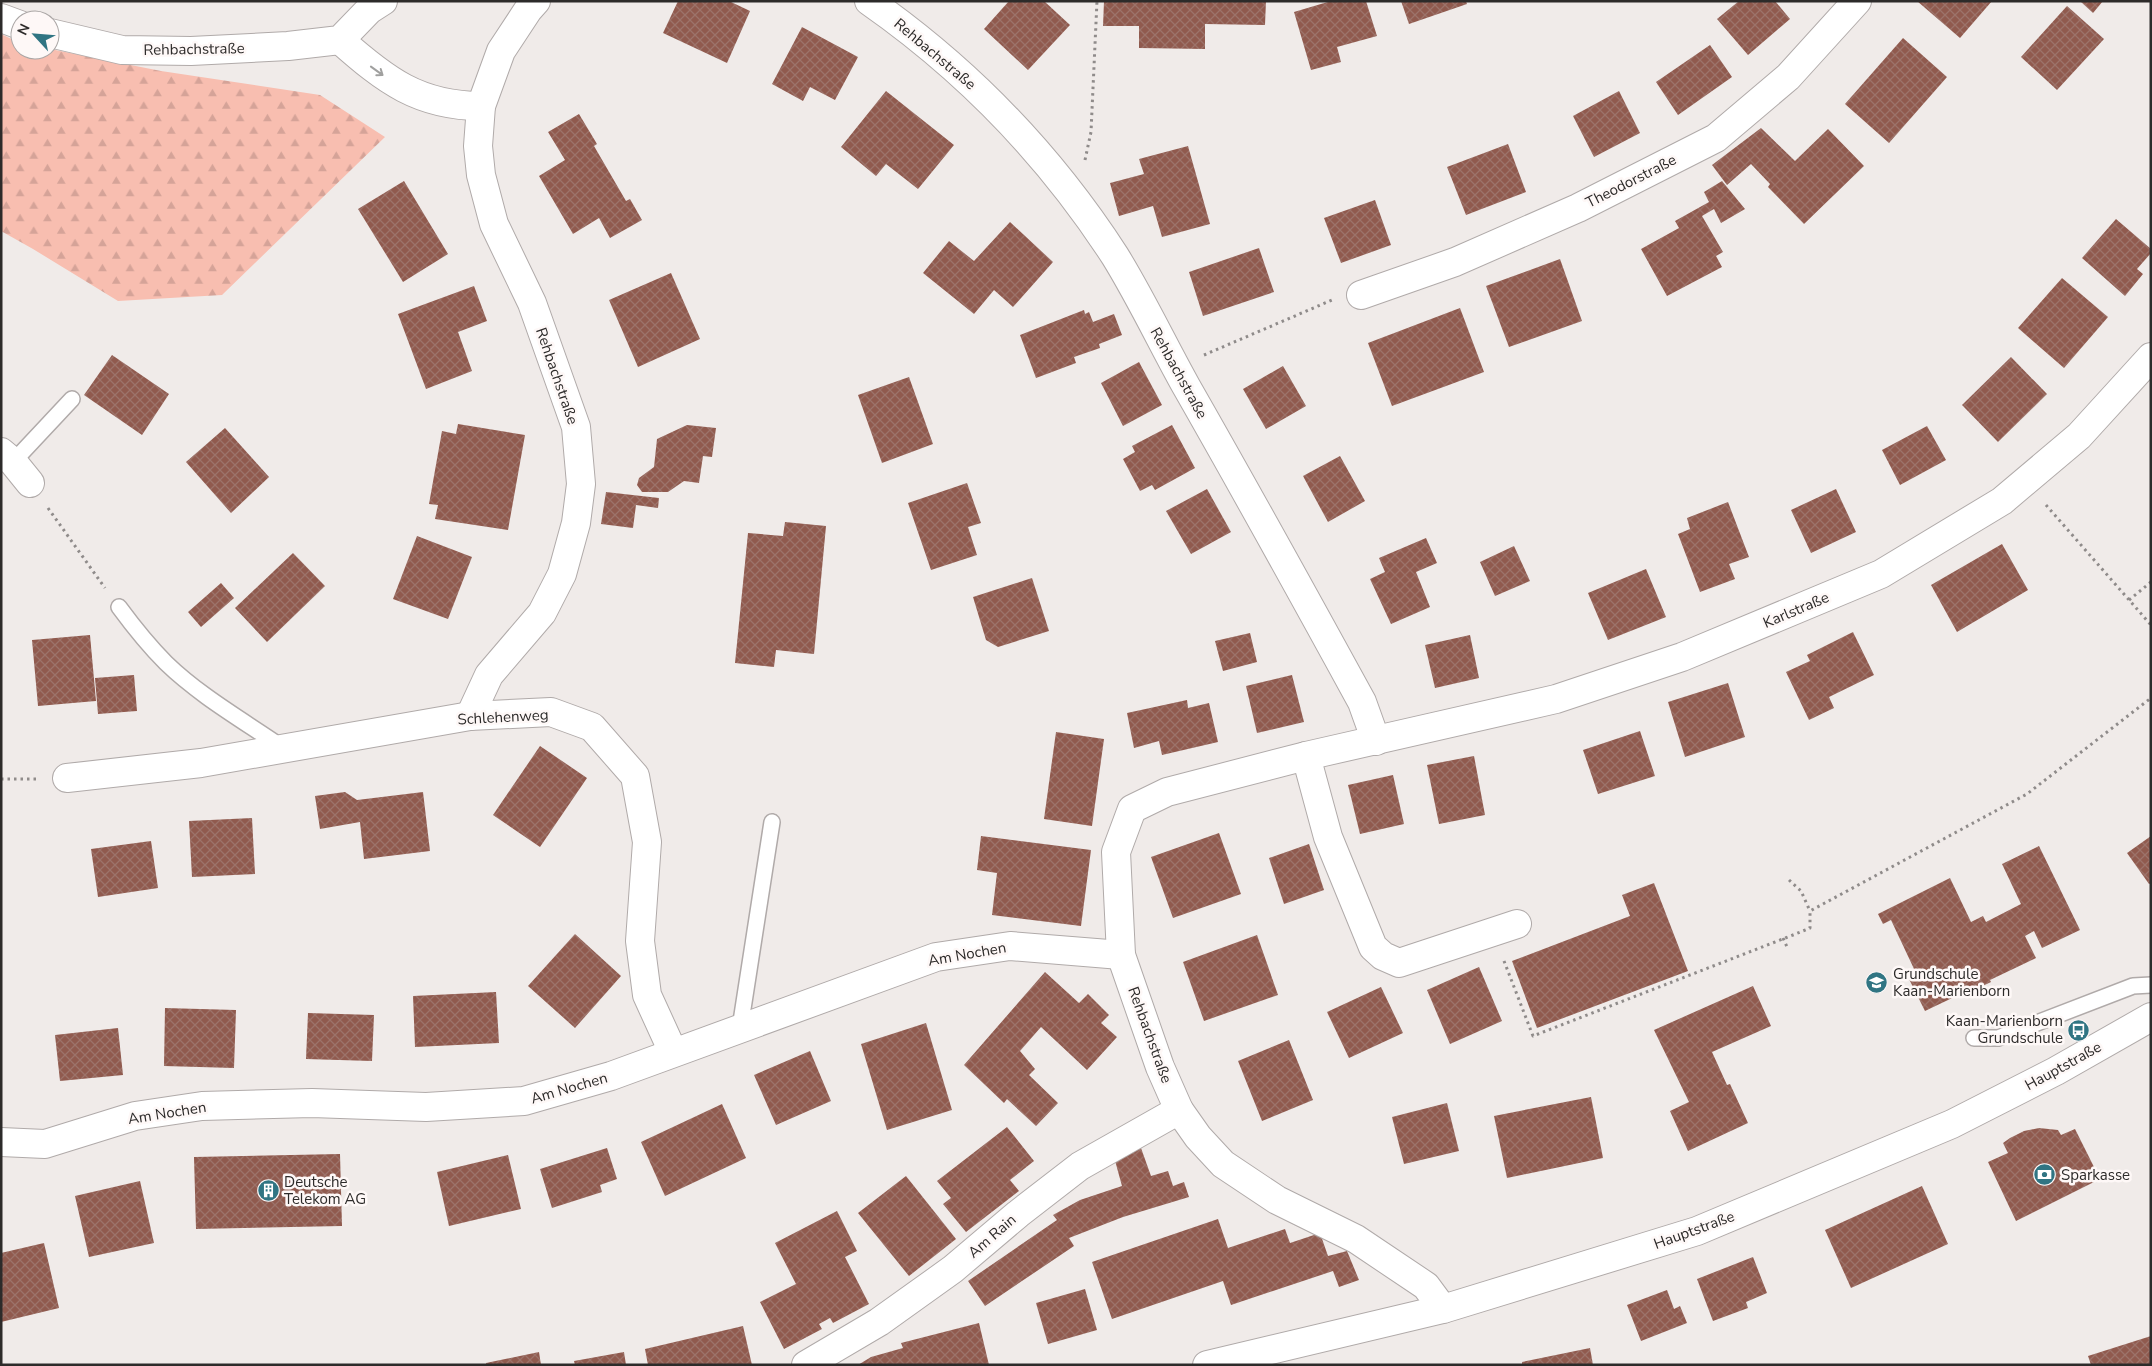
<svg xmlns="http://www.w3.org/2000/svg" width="2152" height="1366" font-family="'Nunito Sans',sans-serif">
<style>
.forest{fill:url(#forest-firs)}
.building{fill:url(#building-cross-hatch)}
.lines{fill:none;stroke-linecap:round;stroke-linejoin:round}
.lane-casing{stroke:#b0aaa9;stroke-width:18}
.street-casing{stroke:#b0aaa9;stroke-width:30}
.secondary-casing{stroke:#b0aaa9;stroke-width:30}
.path{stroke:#8f8b8a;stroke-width:3;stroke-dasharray:2.5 4;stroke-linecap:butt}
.lane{stroke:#fff;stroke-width:15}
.street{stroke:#fff;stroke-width:28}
.secondary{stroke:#fff;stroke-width:28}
.oneway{stroke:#a0a09f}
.labels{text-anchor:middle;stroke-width:5;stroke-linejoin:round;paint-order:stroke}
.street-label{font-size:15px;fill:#2d2b2a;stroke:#fef8f7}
.poi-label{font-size:15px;fill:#2d2b2a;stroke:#fef8f7;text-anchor:start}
</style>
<defs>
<pattern id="forest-firs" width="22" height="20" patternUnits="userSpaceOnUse" patternTransform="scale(1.25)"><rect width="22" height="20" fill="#f8beb0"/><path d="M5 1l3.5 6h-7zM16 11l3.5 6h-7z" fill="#d5a398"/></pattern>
<pattern id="building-cross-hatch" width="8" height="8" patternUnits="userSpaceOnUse" patternTransform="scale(1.25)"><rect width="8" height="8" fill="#905a4e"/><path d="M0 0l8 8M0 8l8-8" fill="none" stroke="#9c736a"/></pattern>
</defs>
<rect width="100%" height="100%" fill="#f0ebe9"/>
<polygon class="forest" points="1,34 20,43 20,50 50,49 161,71 320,95 385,137 222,295 118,301 33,249 1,231"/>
<g class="building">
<polygon points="678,1 729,1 750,11 727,63 663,33"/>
<polygon points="1009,1 1044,1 1070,25 1028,70 984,29"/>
<polygon points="1104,1 1266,1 1265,25 1205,24 1205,49 1139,48 1139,26 1103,26"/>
<polygon points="1331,1 1366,1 1377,36 1337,47 1341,62 1311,70 1294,12"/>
<polygon points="1401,1 1466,1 1467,4 1409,24"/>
<polygon points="1739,1 1775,1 1790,19 1748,55 1717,19"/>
<polygon points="1917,1 1992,1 1960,38"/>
<polygon points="2080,1 2103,1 2093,13"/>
<polygon points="2067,6 2104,39 2057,90 2021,57"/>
<polygon points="802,27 858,57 835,100 810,87 803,101 772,84"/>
<polygon points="1903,38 1947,77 1889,143 1845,104"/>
<polygon points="1710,45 1732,77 1678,115 1656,82"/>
<polygon points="886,91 954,145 918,189 886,164 876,176 841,147"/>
<polygon points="1619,91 1640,133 1594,157 1573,116"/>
<polygon points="579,114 597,144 594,146 626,201 630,199 642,220 610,238 599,218 573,234 539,176 565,160 548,132"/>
<polygon points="1761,128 1795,161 1828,129 1864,166 1804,224 1768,187 1770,184 1751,164 1727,185 1712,165"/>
<polygon points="1508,144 1526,192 1466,215 1447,167"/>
<polygon points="1188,146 1210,224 1162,237 1153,206 1119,216 1110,183 1144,174 1139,159"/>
<polygon points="404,181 448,254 403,282 358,209"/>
<polygon points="1722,181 1745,209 1721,223 1714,209 1702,216 1723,252 1716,256 1722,267 1667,296 1641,249 1679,228 1675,221 1709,202 1704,192"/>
<polygon points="1375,200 1391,245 1341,263 1324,218"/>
<polygon points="2116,219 2151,249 2151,253 2137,269 2143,274 2125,296 2082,258"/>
<polygon points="1010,222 1053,262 1013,307 994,290 974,314 923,273 949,241 974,261"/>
<polygon points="1259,248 1274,292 1203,316 1189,272"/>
<polygon points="1560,259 1582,321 1509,347 1486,286"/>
<polygon points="671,273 700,339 638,367 609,300"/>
<polygon points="2062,278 2108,317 2064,368 2018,328"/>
<polygon points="474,286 487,321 458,332 472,371 426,389 398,314"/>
<polygon points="1460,308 1484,372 1392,406 1368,343"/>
<polygon points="1084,310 1085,314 1089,312 1093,322 1114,314 1122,335 1099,344 1100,348 1074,357 1076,363 1036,378 1020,335"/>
<polygon points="112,355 169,394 142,435 84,395"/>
<polygon points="2011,357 2047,394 1998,442 1962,405"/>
<polygon points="1139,362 1162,405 1123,426 1101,383"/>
<polygon points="1283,366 1306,406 1266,429 1243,389"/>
<polygon points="909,377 933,444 882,463 858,395"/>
<polygon points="458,424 525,435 508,530 435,519 438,505 429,504 442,431 456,434"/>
<polygon points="687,425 716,428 712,457 703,456 699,483 684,481 668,492 642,492 637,485 639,478 654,467 657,439"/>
<polygon points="1172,425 1195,468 1155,490 1152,485 1140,491 1123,459 1135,452 1132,446"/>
<polygon points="1927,426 1946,460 1900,485 1882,450"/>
<polygon points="225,428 269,477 231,513 186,462"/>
<polygon points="1340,456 1365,501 1328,522 1303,476"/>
<polygon points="967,483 981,523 968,527 977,555 931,570 908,503"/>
<polygon points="1207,489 1231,532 1191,554 1166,511"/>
<polygon points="1836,489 1856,532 1811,553 1791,510"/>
<polygon points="606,492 659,498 658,508 636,505 633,528 601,524"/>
<polygon points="1728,502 1749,557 1729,564 1735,579 1700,592 1678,534 1690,529 1687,518"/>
<polygon points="785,522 826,526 814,654 776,650 774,667 735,663 748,533 783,536"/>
<polygon points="417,536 472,557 448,619 393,599"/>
<polygon points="1426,538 1437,563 1416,572 1430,607 1391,624 1370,579 1385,572 1379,558"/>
<polygon points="2002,544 2028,590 1957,632 1931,585"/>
<polygon points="1514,546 1530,581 1495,596 1480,562"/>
<polygon points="293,553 325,586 267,642 235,608"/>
<polygon points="1646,569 1666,617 1608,640 1588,593"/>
<polygon points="1032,578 1049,631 998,647 986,640 973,597"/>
<polygon points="221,583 234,598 201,627 188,612"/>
<polygon points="1853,632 1874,675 1829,697 1834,708 1809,720 1786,672 1810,661 1807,655"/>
<polygon points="1250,633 1257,662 1223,671 1215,641"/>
<polygon points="90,635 96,701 38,706 32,640"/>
<polygon points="1470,635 1479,678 1435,688 1425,645"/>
<polygon points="134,675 137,711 98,714 95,678"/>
<polygon points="1292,675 1304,722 1257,733 1246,686"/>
<polygon points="1728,683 1745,737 1685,757 1668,702"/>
<polygon points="1187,700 1188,708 1209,703 1218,742 1162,755 1159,741 1134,748 1127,713"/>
<polygon points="1640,731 1655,776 1598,794 1583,750"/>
<polygon points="1056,732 1104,739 1092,826 1044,819"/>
<polygon points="540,746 587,778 540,847 493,815"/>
<polygon points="1474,756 1485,815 1439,824 1427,765"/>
<polygon points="1393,775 1404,824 1360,834 1348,785"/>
<polygon points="345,792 357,800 423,792 430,851 364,859 360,822 320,829 315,796"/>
<polygon points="252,818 255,874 192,877 189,821"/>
<polygon points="1219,833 1241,894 1173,918 1151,857"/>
<polygon points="981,836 1091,850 1081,926 992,915 997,873 977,870"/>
<polygon points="2151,836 2151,883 2149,884 2127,853"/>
<polygon points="151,841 158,888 98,897 91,849"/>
<polygon points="1309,844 1324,890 1284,904 1269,858"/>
<polygon points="2039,846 2080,930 2042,948 2034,931 2025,936 2036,958 1990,980 1991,982 1972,991 1971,989 1925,1011 1907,975 1915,971 1891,920 1883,924 1878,914 1950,878 1971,922 1983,916 1986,922 2021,904 2002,864"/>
<polygon points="1654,883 1688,971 1537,1028 1512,961 1630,916 1622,895"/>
<polygon points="575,934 621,976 575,1028 528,986"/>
<polygon points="1257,935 1278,995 1204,1021 1183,962"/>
<polygon points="1479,967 1502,1021 1450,1044 1427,990"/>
<polygon points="1045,972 1079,1003 1088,994 1109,1015 1101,1023 1117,1037 1087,1070 1041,1027 1020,1051 1035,1069 1029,1075 1058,1103 1036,1126 1007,1099 1004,1103 964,1065"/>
<polygon points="1753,986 1771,1026 1712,1052 1727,1085 1730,1084 1748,1123 1688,1151 1670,1111 1689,1102 1654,1030"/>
<polygon points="1381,987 1403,1033 1349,1058 1327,1012"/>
<polygon points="496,992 499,1043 415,1047 413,996"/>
<polygon points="165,1008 236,1010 234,1068 164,1066"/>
<polygon points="308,1013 374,1015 372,1061 306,1059"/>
<polygon points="926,1023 952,1110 887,1130 861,1044"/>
<polygon points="118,1028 123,1075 60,1081 55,1035"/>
<polygon points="1289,1040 1313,1100 1262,1121 1238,1061"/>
<polygon points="810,1051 831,1101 776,1125 754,1075"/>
<polygon points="1591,1097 1603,1158 1507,1178 1494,1116"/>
<polygon points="1447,1103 1459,1151 1404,1164 1392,1117"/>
<polygon points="722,1104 746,1158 665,1196 641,1142"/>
<polygon points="1007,1127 1034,1161 1010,1180 1019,1191 966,1232 943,1204 951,1198 937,1181"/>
<polygon points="2039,1128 2058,1130 2061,1135 2075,1129 2100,1179 2016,1221 1988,1162 2008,1153 2003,1143 2010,1138 2024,1131"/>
<polygon points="607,1148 617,1179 600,1185 602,1192 552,1208 540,1169"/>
<polygon points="1141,1148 1151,1176 1168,1171 1173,1186 1184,1182 1189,1197 1123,1217 1069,1238 1074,1246 985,1306 968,1281 1057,1220 1053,1215 1080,1200 1122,1186 1114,1157"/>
<polygon points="340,1154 342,1226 196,1229 194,1157"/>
<polygon points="508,1155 521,1209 449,1226 437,1172"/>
<polygon points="906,1176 956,1239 909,1276 858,1213"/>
<polygon points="140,1181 154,1243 89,1257 75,1196"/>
<polygon points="1922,1186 1948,1244 1851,1288 1825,1230"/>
<polygon points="837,1211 857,1251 845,1257 869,1304 833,1323 830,1318 819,1324 822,1329 784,1349 760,1302 796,1284 775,1243"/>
<polygon points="1218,1219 1228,1248 1285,1229 1290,1243 1320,1233 1328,1256 1347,1251 1359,1280 1339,1287 1333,1271 1231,1305 1223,1281 1112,1319 1092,1262"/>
<polygon points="44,1243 59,1308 1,1322 1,1253"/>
<polygon points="1753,1257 1767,1293 1746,1302 1748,1308 1713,1321 1697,1279"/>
<polygon points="1085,1289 1097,1330 1048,1344 1036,1303"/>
<polygon points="1667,1290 1674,1309 1680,1306 1687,1323 1641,1341 1627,1305"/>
<polygon points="979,1323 989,1365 858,1365 871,1357 903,1348 901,1343"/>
<polygon points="743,1326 752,1365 648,1365 645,1349"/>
<polygon points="2151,1336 2151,1365 2091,1365 2088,1356"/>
<polygon points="1590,1348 1593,1365 1522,1365 1522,1362"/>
<polygon points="539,1352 541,1365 486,1365 486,1363"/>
<polygon points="624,1352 626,1365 575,1365 574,1361"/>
</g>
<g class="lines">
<defs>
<g id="lane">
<polyline points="13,462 72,399"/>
<path d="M119,607C133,626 148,645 166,663C200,696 244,721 283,748"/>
<polyline points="740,1028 772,822"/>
<polyline points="1974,1038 1998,1038 2133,986 2151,985"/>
</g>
<g id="street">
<path d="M869,1C969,71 1049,154 1115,256C1141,298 1162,343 1186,386C1246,491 1304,596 1362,702L1376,741"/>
<polyline points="1,18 20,25"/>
<polyline points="50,33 122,50 191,51 288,46 340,40 369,10 383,1"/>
<path d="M340,40C385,80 419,106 481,106"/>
<polyline points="1361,295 1455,262 1578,208 1716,138 1788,77 1857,1"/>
<polyline points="1,452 13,462 30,483"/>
<polyline points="470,716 489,675 542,613 562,574 576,523 581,484 576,427 532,303 494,224 481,175 478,146 481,106 501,51 528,10 536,1"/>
<polyline points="1306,756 1328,837 1373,947 1383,956 1399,963 1517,924"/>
<polyline points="67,778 201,763 470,716 551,712 592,727 635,776 647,842 640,941 647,995 673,1052"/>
<polyline points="1,1142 45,1144 135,1116 202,1106 312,1103 426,1107 524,1101 611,1076 936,957 1010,946 1121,955"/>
<polyline points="1443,1309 1426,1286 1356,1239 1277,1200 1223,1164 1198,1137 1179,1110 1160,1067 1121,955 1116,852 1132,809 1167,792 1306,756 1556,699 1682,657 1881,574 2002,501 2079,436 2151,357"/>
<polyline points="806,1365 879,1322 953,1269 1018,1214 1080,1166 1179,1110"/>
</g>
<polyline id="secondary" points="1207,1365 1443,1309 1697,1231 1952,1124 2056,1071 2151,1017"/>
</defs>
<use href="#lane" class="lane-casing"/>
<use href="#street" class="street-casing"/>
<use href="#secondary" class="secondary-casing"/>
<g class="path">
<polyline points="1085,160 1091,132 1097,1"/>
<polyline points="1204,355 1332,300"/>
<polyline points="2046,505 2151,625"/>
<polyline points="48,508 105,588"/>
<polyline points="2129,600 2151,582"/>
<polyline points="1,779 36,779"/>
<polyline points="1789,880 1801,891 1810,911"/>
<polyline points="1783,938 1787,947"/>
<polyline points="1504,961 1533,1036 1793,935 1810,928 1810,911 2027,794 2151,698"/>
</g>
<use href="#lane" class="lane"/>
<use href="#street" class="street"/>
<use href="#secondary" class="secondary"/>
</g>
<defs><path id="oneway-shaft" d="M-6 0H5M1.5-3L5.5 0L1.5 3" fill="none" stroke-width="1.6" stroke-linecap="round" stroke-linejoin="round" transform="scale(1.25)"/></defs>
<use class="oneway" href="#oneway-shaft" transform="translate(377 71) rotate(36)"/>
<defs>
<symbol id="school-disc" viewBox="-11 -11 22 22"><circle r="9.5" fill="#307583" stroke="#fef8f7"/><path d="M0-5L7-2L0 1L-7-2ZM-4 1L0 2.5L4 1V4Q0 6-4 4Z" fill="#fff"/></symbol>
<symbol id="bus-disc" viewBox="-11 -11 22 22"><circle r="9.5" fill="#307583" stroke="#fef8f7"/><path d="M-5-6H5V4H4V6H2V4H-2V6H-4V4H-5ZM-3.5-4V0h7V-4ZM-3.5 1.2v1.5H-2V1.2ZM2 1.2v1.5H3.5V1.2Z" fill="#fff"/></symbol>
<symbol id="bank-disc" viewBox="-11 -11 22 22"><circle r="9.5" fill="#307583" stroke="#fef8f7"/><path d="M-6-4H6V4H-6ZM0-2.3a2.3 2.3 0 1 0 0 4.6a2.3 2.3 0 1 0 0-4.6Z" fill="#fff"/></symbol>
<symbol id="building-disc" viewBox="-11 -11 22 22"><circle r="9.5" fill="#307583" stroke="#fef8f7"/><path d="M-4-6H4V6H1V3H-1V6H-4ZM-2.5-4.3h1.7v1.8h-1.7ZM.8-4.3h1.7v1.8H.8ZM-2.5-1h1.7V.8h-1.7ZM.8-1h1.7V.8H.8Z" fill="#fff"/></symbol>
</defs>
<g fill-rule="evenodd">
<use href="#school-disc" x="1864" y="970" width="25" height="25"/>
<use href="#bus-disc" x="2066" y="1018" width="25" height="25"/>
<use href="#bank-disc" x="2032" y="1162" width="25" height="25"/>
<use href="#building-disc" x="256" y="1178" width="25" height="25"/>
</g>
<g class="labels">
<g class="street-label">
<text transform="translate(194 49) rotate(-1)" y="5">Rehbachstraße</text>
<text transform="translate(935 54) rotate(40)" y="5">Rehbachstraße</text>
<text transform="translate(1631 181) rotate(-27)" y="5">Theodorstraße</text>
<text transform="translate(1179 373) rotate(61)" y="5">Rehbachstraße</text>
<text transform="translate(557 376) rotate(71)" y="5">Rehbachstraße</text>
<text transform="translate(1796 610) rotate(-23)" y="5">Karlstraße</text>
<text transform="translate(503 717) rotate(-3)" y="5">Schlehenweg</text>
<text transform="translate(967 954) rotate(-10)" y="5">Am Nochen</text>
<text transform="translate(1150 1035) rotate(70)" y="5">Rehbachstraße</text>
<text transform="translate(2063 1066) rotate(-29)" y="5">Hauptstraße</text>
<text transform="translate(569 1088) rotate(-16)" y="5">Am Nochen</text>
<text transform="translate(167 1113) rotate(-9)" y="5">Am Nochen</text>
<text transform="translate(1694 1230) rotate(-20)" y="5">Hauptstraße</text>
<text transform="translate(992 1236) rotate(-41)" y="5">Am Rain</text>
</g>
<g class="poi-label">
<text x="1893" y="979">Grundschule<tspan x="1893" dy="17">Kaan-Marienborn</tspan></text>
<text x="2063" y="1026" text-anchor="end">Kaan-Marienborn<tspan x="2063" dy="17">Grundschule</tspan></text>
<text x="2061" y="1180">Sparkasse</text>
<text x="284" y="1187">Deutsche<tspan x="284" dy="17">Telekom AG</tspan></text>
</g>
</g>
<rect width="2152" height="1366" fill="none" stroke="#2d2b2a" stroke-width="5"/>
<g transform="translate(35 35) rotate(296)"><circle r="24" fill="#fef8f7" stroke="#aaa6a5"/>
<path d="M0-4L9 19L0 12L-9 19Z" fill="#307583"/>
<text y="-8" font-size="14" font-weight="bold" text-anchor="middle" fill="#2d2b2a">N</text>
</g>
</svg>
